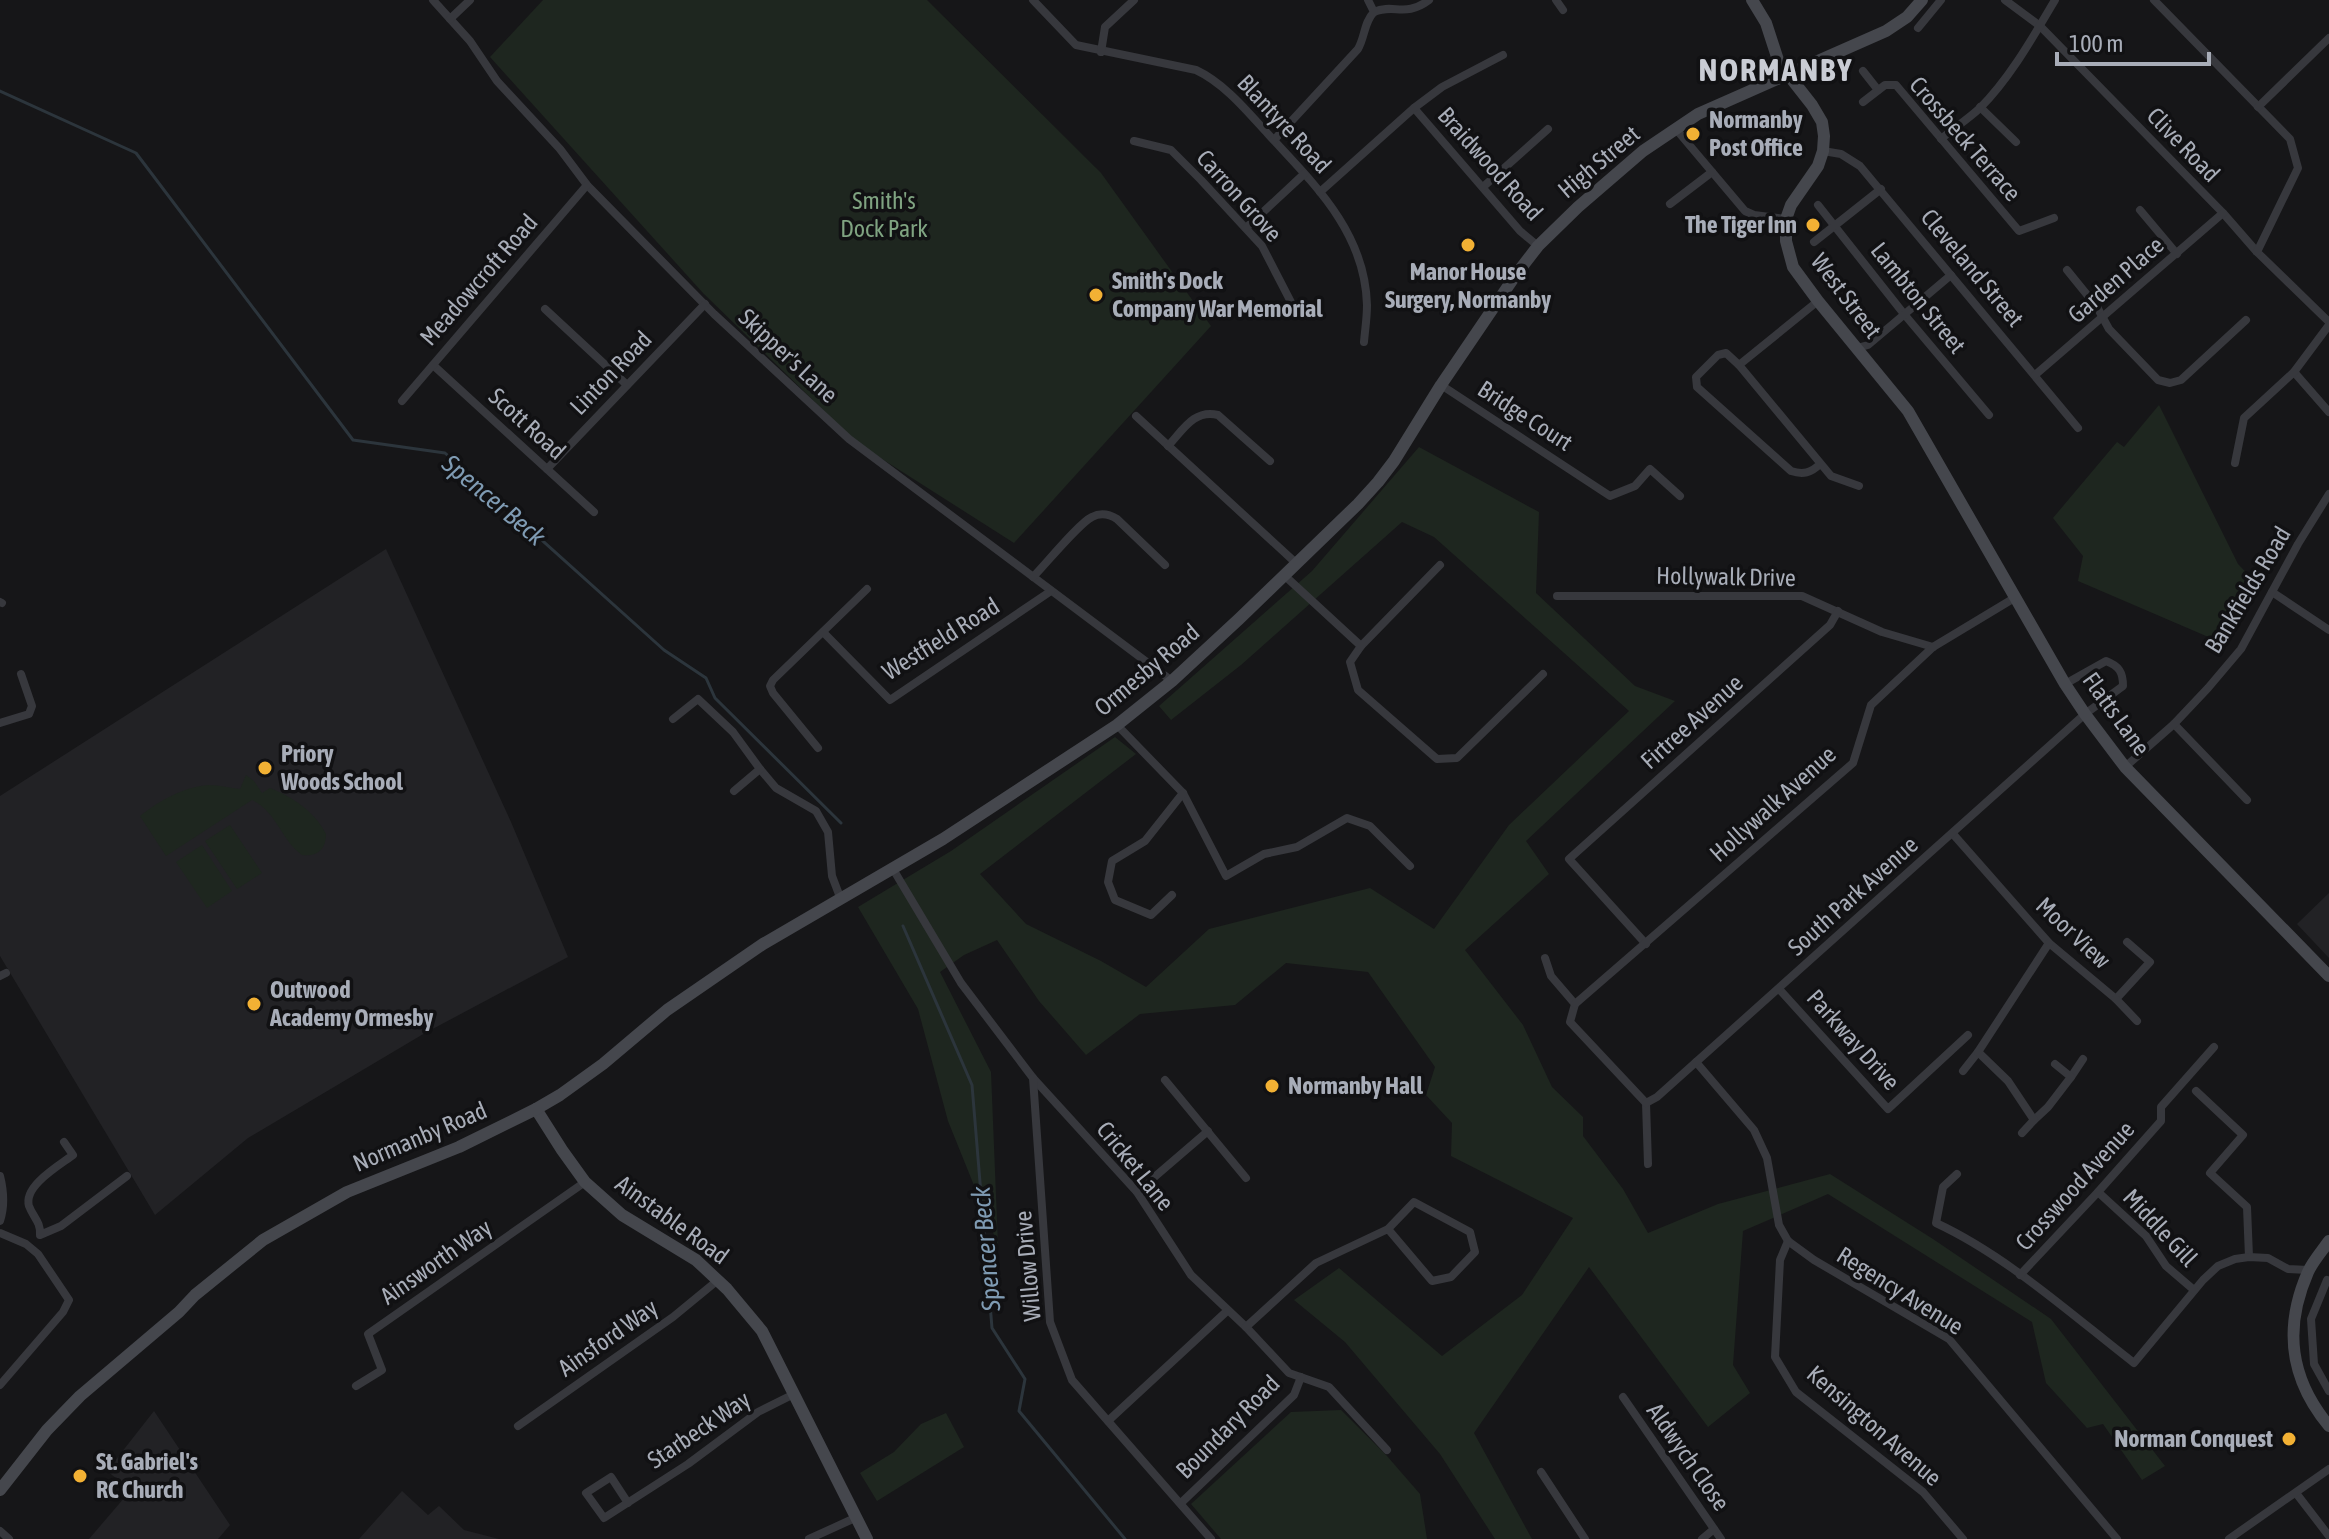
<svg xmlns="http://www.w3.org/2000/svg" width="2329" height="1539" font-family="'Asap Condensed',sans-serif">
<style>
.built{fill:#222225}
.green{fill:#1e261f}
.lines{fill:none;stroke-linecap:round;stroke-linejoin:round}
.stream{stroke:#2c353c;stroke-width:3}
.street{stroke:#37383d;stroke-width:8}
.secondary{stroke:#45474d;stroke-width:12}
.poi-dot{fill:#f2b134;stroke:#111113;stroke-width:3}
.labels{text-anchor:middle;stroke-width:7;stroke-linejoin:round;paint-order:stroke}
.poi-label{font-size:24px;font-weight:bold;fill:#a8adb8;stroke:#111113;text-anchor:start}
.street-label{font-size:24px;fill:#a8adb8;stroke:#111113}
.park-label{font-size:24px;fill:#7fa381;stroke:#111113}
.water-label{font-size:26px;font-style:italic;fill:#7f9bb3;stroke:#111113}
.district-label{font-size:32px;font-weight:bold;letter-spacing:2px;fill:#c9ccd4;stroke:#111113}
</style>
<rect width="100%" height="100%" fill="#161618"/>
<g class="built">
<polygon points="386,549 511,822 568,957 425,1033 248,1138 155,1215 0,956 0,796"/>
<polygon points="2329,893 2329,958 2297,924"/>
<polygon points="154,1411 230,1525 218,1539 89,1539 131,1490 107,1471"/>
<polygon points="402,1491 428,1515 439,1506 464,1530 499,1539 359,1539"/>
</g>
<g class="green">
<polygon points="543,0 927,0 1101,173 1211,326 1014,543 857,443 703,293 490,57"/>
<polygon points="2159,405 2238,564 2257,584 2227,645 2078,581 2083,556 2053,518 2117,442 2124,447"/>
<polygon points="1419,447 1539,512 1536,593 1635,686 1675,701 1526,841 1549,874 1465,950 1523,1025 1552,1087 1583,1117 1583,1136 1623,1189 1648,1233 1718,1204 1830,1174 1933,1239 2051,1319 2165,1466 2142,1480 2103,1424 2087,1428 2046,1383 2032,1322 1828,1194 1743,1231 1733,1365 1750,1393 1708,1427 1589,1267 1474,1433 1532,1539 1495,1539 1440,1454 1345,1342 1294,1300 1339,1268 1442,1356 1522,1295 1573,1218 1451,1156 1452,1123 1426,1095 1435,1067 1368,972 1286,963 1235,1005 1140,1014 1086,1055 1039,1001 997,940 964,955 940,972 991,1072 998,1245 948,1121 918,1009 858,907 951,851 1115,737 1136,754 980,874 1026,924 1101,961 1146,987 1209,929 1370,888 1434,929 1509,825 1629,711 1434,537 1402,522 1241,665 1171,720 1159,706 1312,571"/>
<path d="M246,775L254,781L262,793L270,788C293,797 315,812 326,834C326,849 318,857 302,855C281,840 277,812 252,800L166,856L140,816C159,801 183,787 209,785C219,785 230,788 240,789Z"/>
<polygon points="230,825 262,873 237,889 205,841"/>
<polygon points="202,845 232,891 207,908 176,862"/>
<polygon points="1341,1410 1387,1456 1420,1494 1427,1539 1221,1539 1191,1504 1291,1412"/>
<polygon points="946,1413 964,1447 877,1501 860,1473 894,1452 921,1424"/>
</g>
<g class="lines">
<g class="stream">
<polyline points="0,91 136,153 353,440 445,453 664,650 706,678 715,698 841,823"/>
<polyline points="903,926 972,1085 992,1328 1025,1379 1019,1411 1125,1539"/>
</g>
<g class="street">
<polyline points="433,0 470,41 497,81 560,149 587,185 714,314 849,439 1172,681"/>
<path d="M1033,0L1076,45L1196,70C1224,83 1247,111 1268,134C1315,185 1365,232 1367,305C1367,318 1365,330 1364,342"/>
<polyline points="1556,0 1563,10"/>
<polyline points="2005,0 2040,26 2223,213 2257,252 2329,322"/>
<polyline points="2154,0 2290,139 2298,168 2257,252"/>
<path d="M1374,12C1394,3 1405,18 1429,0"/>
<polyline points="450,19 470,0"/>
<polyline points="1918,28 1941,0"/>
<polyline points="1101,52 1105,27 1134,0"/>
<polyline points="1863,71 1878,90"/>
<polyline points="1863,102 1885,85 1896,85 2019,231 2054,218"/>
<polyline points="1980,107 2016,142"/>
<polyline points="2258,107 2329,38"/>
<polyline points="1414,108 1520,231 1538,246"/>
<polyline points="1675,128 1745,211 1754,215 1786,219"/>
<path d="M1941,139C1953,129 1968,119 1980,108C2010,78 2033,37 2055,0"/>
<path d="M1274,140L1358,49C1365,37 1364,22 1374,12L1368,0"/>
<polyline points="1134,141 1171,150 1201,180 1262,246 1292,304"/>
<polyline points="1823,151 1841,154 1860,166 2078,428"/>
<polyline points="1483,187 1548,129"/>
<polyline points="1320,192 1414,108 1442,87 1503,55"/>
<polyline points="1670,204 1712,172"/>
<polyline points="1818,205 1904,314 1989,415"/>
<polyline points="2140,210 2177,254"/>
<polyline points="1246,228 1304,174"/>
<polyline points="1814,242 1881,189"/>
<polyline points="2067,270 2097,307 2109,329 2158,380 2170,383 2181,380 2246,320"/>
<polyline points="545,309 627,385"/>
<polyline points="1857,348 1868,345 1951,275"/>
<polyline points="433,365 594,512"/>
<polyline points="1739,365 1818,301"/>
<polyline points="2294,372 2329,412"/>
<polyline points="2035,375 2223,213"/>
<polyline points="1441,385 1610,496 1635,486 1650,469 1680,496"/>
<polyline points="402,401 587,185"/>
<polyline points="1136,416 1297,564"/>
<path d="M1168,446C1183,430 1194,409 1218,415L1270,461"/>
<polyline points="2235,463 2244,418 2294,372 2329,325"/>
<path d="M1820,464C1811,473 1803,475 1791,471L1697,387L1696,377L1718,355L1726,353L1739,365L1831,476L1859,486"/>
<polyline points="547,469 705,304"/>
<polyline points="1440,565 1361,646 1350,662 1358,690 1437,759 1457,758 1543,674"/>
<polyline points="1285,576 1361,646"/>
<path d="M1033,577C1045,565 1079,523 1092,517C1101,512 1109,514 1117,519L1165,565"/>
<polyline points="2272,592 2329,630"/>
<polyline points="1557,596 1802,596 1882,632 1933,647"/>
<polyline points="0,602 2,603"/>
<polyline points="823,632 890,700 1051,591"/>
<polyline points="673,719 698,699 733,732 760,769 776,788 816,811 828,832 832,876 840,897"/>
<polyline points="0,723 29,714 32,706 21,674"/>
<polyline points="2174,724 2247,800"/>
<polyline points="1117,725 1183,793 1226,876 1264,854 1297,847 1347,818 1370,826 1410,866"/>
<polyline points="818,748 773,693 770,686 773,680 867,589"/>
<polyline points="2125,767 2174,724 2208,688 2241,649 2298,544 2329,494"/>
<polyline points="734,791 760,769"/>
<polyline points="1953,834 2049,943 2116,999 2150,962 2127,942"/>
<polyline points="893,869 961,983 1033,1078 1137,1192 1191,1275 1246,1327 1289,1373 1329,1387 1387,1450"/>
<polyline points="1172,895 1151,915 1115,900 1108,882 1112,861 1145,841 1183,793"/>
<polyline points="1646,944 1569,859 1830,625 1838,611"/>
<polyline points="1545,958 1551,976 1575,1004 1570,1022 1646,1103 1648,1164"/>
<polyline points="0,976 6,973"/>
<polyline points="1779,989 1888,1109 1968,1035"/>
<polyline points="2116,999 2137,1021"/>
<polyline points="1575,1004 1853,763 1871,705 1933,647 2016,597"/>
<polyline points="1696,1062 1754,1130 1767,1158 1779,1225 1788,1241 1814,1260 1949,1339 2117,1539"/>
<polyline points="1963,1071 1978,1052"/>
<polyline points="2071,1077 2083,1059"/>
<polyline points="1033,1078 1050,1322 1072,1380 1211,1539"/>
<polyline points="1165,1080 1246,1178"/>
<polyline points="2196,1091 2243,1135 2210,1173 2247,1207 2249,1257"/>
<path d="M1646,1103L1657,1097L2085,714L2123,686C2123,672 2119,666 2106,661L2065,684"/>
<polyline points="2034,1120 2048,1107 2071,1077 2055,1064"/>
<polyline points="2022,1133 2034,1120 2008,1081 1978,1052 2049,943"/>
<path d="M64,1142L73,1155C60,1165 23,1186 29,1206C33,1217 41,1222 40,1235L61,1226L127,1176"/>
<path d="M1957,1174L1943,1187L1936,1223C2007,1256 2072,1315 2134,1363L2203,1280L2218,1266L2235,1259L2249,1257L2268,1258L2288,1269L2308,1270"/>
<path d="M0,1176C4,1192 5,1206 0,1221"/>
<polyline points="1137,1192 1208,1131"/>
<polyline points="2098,1192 2146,1236 2166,1266 2194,1290"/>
<polyline points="0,1233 26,1244 38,1254 69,1300 63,1312 0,1385"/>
<polyline points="1788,1241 1780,1260 1775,1357 1796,1392 1923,1492 1963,1539"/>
<polyline points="2020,1275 2098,1192 2161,1121 2161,1107 2214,1047"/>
<polyline points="2327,1280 2311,1319 2314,1364 2329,1391"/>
<polyline points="1246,1327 1316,1263 1388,1229 1432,1281 1451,1277 1475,1252 1470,1232 1414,1202 1388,1229"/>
<polyline points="356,1386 382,1370 368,1334 585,1182"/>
<polyline points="1623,1397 1721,1539"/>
<polyline points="1108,1421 1227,1311"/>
<polyline points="518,1426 673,1317 718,1280"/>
<polyline points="1541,1472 1585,1539"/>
<polyline points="2296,1493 2329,1536"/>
<polyline points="628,1503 611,1477 586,1493 604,1518 688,1464 758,1412 794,1394"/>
<polyline points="1181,1503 1294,1395 1301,1377"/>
<polyline points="0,1531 9,1539"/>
<polyline points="809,1539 855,1518"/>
<polyline points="1702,1539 1714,1529"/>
<polyline points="2229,1539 2329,1469"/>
</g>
<g class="secondary">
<polyline points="1752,0 1766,23 1779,63 1812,105 1822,122 1824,136 1823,151 1818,166 1791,205 1786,219 1786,241 1793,267 1818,301 1908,411 2065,684 2085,714 2125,767 2329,976"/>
<polyline points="536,1109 562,1150 585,1182 622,1215 696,1260 727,1289 762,1331 867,1539"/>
<path d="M2329,1241C2322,1251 2313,1261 2308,1272C2283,1329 2290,1379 2329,1426"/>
<polyline points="0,1490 47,1430 80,1396 179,1312 195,1295 263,1240 347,1192 459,1147 536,1109 560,1095 603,1064 667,1010 763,944 943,839 1117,725 1172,681 1239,619 1358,504 1378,482 1394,461 1441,385 1515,276 1538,246 1578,207 1643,151 1698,114 1886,31 1907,17 1922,0"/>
</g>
</g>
<g class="poi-dot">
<circle cx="1693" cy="134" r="8"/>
<circle cx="1813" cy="225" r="8"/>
<circle cx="1468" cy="245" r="8"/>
<circle cx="1096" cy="295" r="8"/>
<circle cx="265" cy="768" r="8"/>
<circle cx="254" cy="1004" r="8"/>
<circle cx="1272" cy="1086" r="8"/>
<circle cx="2289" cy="1439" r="8"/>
<circle cx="80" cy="1476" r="8"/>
</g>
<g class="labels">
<g class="poi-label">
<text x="1709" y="128">Normanby<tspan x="1709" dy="28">Post Office</tspan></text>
<text x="1797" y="233" text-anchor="end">The Tiger Inn</text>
<text x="1468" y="280" text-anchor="middle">Manor House<tspan x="1468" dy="28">Surgery, Normanby</tspan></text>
<text x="1112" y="289">Smith's Dock<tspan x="1112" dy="28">Company War Memorial</tspan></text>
<text x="281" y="762">Priory<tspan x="281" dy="28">Woods School</tspan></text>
<text x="270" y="998">Outwood<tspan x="270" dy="28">Academy Ormesby</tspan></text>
<text x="1288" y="1094">Normanby Hall</text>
<text x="2273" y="1447" text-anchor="end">Norman Conquest</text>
<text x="96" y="1470">St. Gabriel's<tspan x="96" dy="28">RC Church</tspan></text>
</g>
<g class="street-label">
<text transform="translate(1284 124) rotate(47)" y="8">Blantyre Road</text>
<text transform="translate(1965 139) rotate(49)" y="8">Crossbeck Terrace</text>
<text transform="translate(2183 145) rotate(46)" y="8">Clive Road</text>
<text transform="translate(1599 162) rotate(-40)" y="8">High Street</text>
<text transform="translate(1490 164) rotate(48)" y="8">Braidwood Road</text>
<text transform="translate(1239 196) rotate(48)" y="8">Carron Grove</text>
<text transform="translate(1972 268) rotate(50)" y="8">Cleveland Street</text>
<text transform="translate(479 280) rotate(-49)" y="8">Meadowcroft Road</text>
<text transform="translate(2116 280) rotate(-41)" y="8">Garden Place</text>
<text transform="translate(1846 296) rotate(53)" y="8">West Street</text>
<text transform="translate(1918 298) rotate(51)" y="8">Lambton Street</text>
<text transform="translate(788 356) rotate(43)" y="8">Skipper's Lane</text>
<text transform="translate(611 373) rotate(-46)" y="8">Linton Road</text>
<text transform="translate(1525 416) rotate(33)" y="8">Bridge Court</text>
<text transform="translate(527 424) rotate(42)" y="8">Scott Road</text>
<text transform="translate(1726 577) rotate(1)" y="8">Hollywalk Drive</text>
<text transform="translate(2248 590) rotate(-59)" y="8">Bankfields Road</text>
<text transform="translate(941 639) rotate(-32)" y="8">Westfield Road</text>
<text transform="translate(1147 670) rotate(-40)" y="8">Ormesby Road</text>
<text transform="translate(2116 714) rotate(54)" y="8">Flatts Lane</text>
<text transform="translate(1692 722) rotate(-42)" y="8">Firtree Avenue</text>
<text transform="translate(1773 804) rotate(-42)" y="8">Hollywalk Avenue</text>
<text transform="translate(1853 896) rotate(-42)" y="8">South Park Avenue</text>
<text transform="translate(2073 933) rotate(43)" y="8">Moor View</text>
<text transform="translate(1853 1040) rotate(48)" y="8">Parkway Drive</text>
<text transform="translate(420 1137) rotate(-23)" y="8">Normanby Road</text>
<text transform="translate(1135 1166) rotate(51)" y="8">Cricket Lane</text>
<text transform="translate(2075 1186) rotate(-48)" y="8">Crosswood Avenue</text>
<text transform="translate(672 1220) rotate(36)" y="8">Ainstable Road</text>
<text transform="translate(2160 1228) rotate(47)" y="8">Middle Gill</text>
<text transform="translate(436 1262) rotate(-35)" y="8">Ainsworth Way</text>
<text transform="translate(1028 1266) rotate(-95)" y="8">Willow Drive</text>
<text transform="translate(1900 1291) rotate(32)" y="8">Regency Avenue</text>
<text transform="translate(608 1338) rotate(-35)" y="8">Ainsford Way</text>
<text transform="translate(1874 1426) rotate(41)" y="8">Kensington Avenue</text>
<text transform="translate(1228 1427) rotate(-45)" y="8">Boundary Road</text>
<text transform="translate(699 1430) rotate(-34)" y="8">Starbeck Way</text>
<text transform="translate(1688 1457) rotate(55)" y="8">Aldwych Close</text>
</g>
<g class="park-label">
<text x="884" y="209">Smith's<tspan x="884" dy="28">Dock Park</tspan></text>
</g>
<g class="water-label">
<text transform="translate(494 500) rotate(40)" y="9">Spencer Beck</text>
<text transform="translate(986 1249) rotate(-95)" y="9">Spencer Beck</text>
</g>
<g class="district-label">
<text x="1776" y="81">NORMANBY</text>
</g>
</g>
<path d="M2057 52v12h152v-12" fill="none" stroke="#a8adb8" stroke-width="4"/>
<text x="2069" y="52" font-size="24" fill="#a8adb8" stroke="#111113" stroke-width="6" paint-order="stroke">100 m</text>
</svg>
